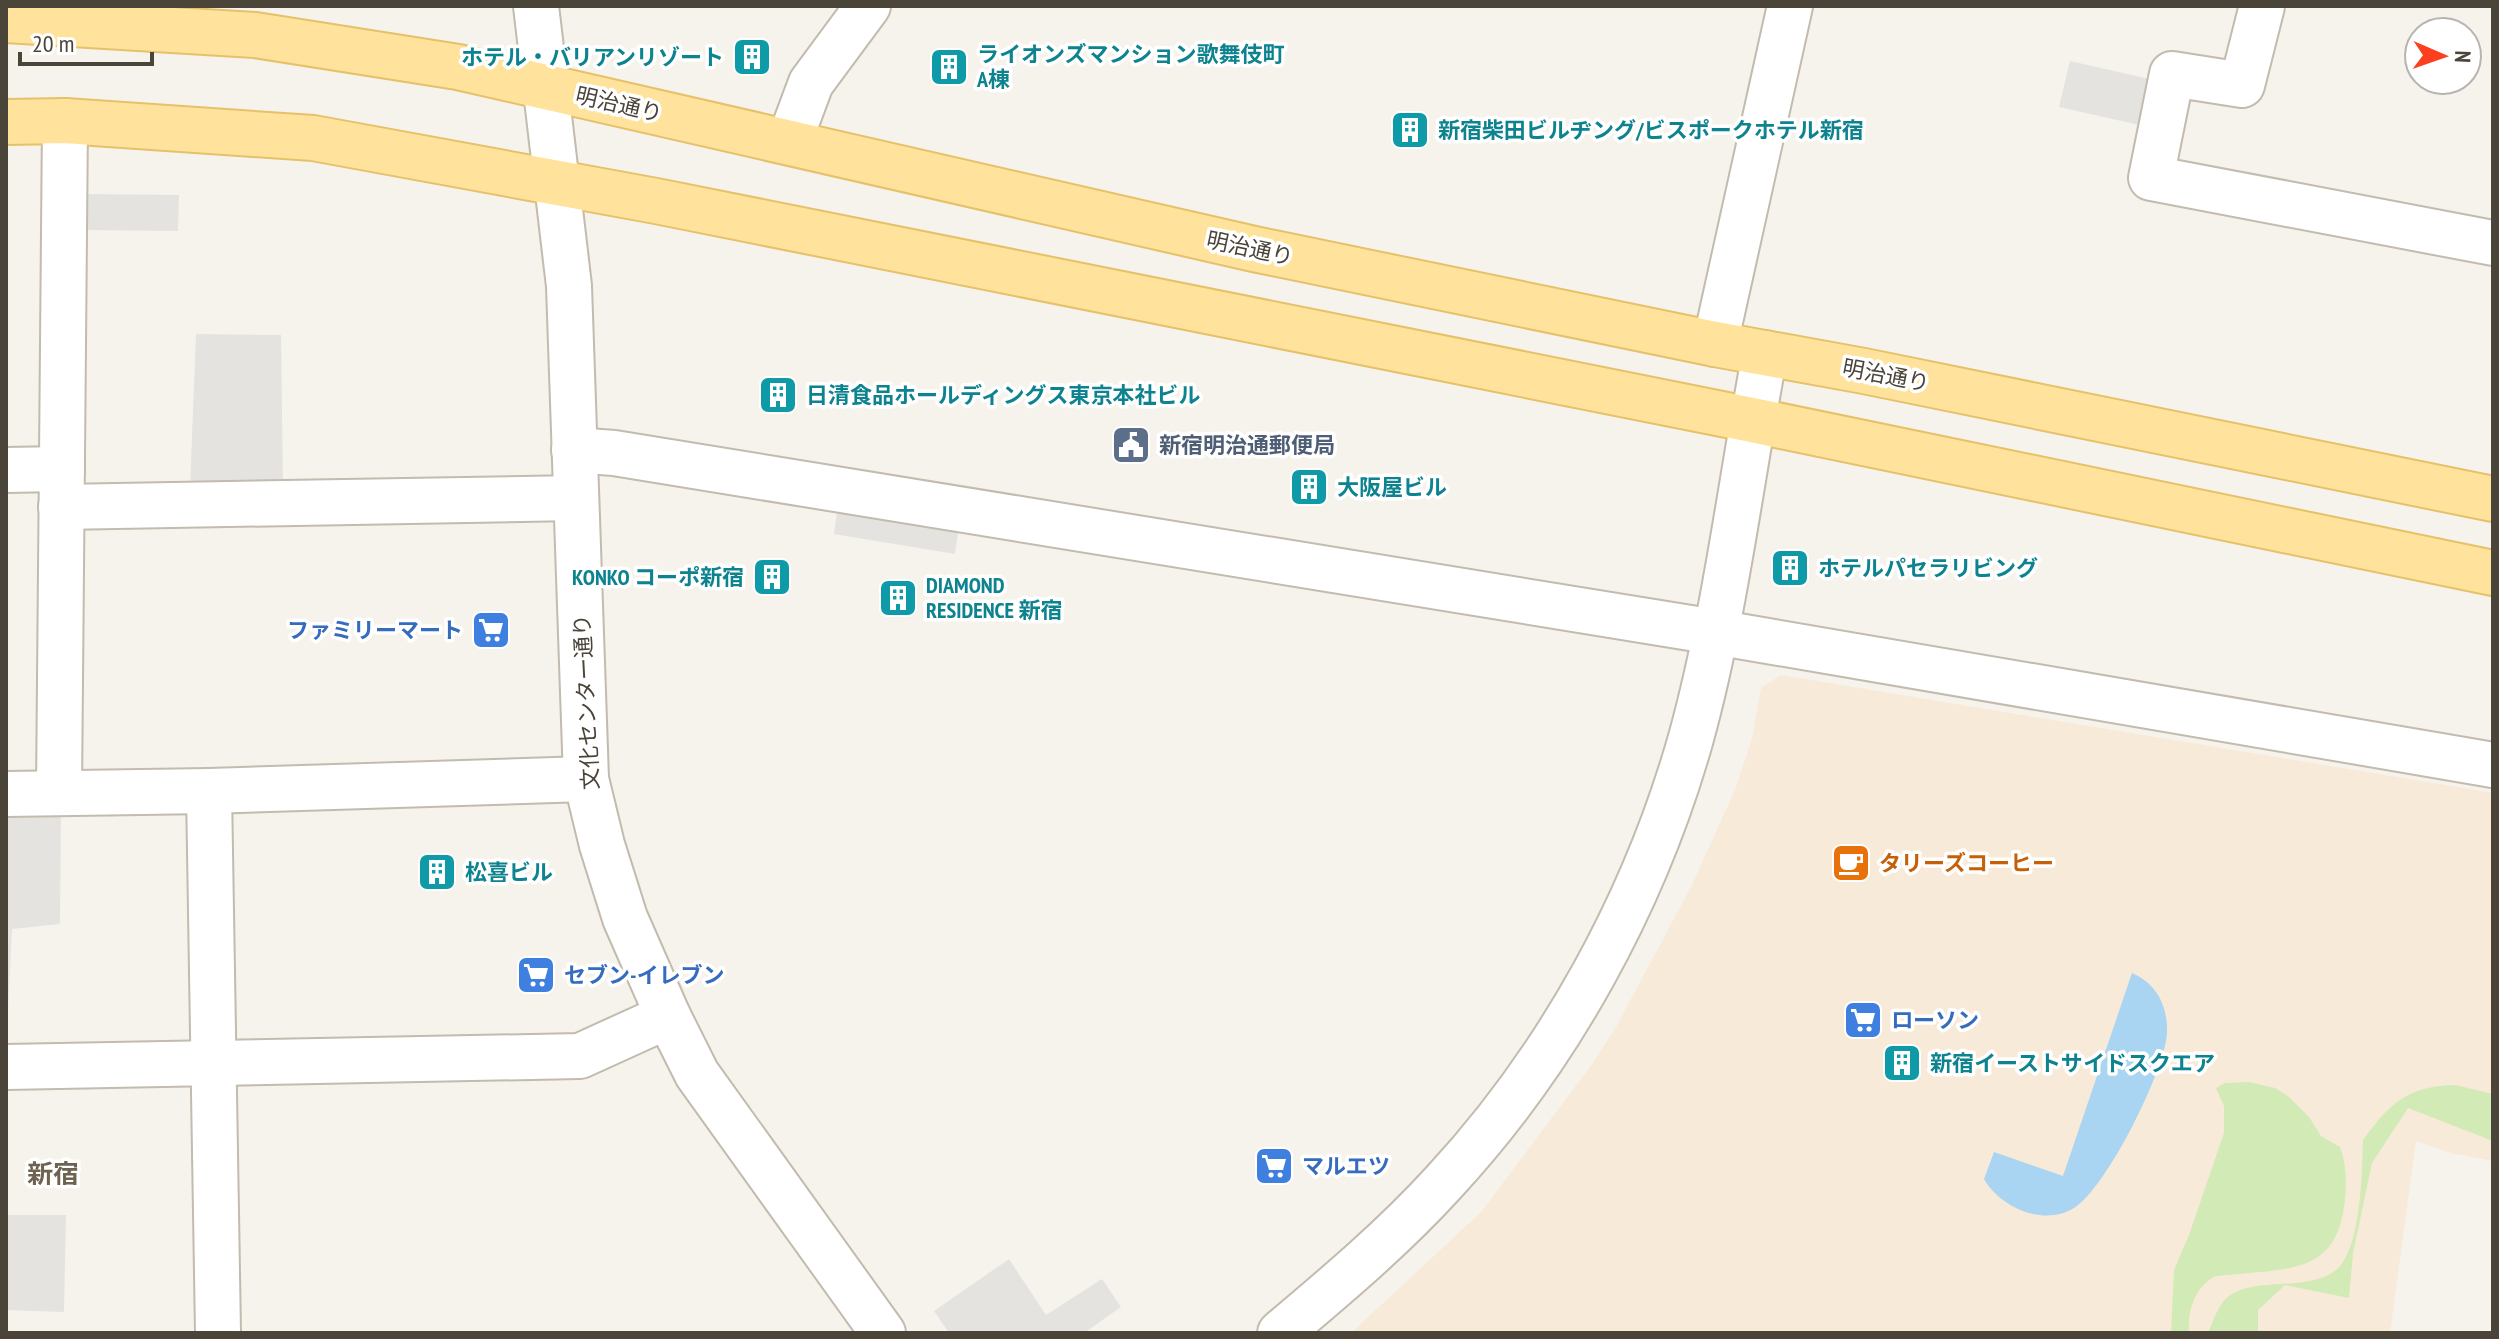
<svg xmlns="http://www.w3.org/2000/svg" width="2499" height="1339" font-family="'PT Sans Narrow','Noto Sans JP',sans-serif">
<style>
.commercial{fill:#f7ead8}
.green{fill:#d2eab5}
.parking{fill:#e5e3e0}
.water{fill:#a9d4f2}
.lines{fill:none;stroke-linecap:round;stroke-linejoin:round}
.minor-casing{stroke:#c2bbae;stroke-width:48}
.tertiary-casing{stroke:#c2bbae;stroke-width:48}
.primary-casing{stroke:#e6c16a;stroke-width:48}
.minor{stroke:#fff;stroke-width:44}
.tertiary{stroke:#fff;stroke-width:44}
.primary{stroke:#ffe39c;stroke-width:44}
.labels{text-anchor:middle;stroke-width:7;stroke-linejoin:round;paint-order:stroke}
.culture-label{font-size:22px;font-weight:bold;fill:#0d838f;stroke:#fff;text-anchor:start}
.street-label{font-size:22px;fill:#4b4439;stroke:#fff}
.service-label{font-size:22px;font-weight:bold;fill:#4e5e75;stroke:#fff;text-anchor:start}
.shop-label{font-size:22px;font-weight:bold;fill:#366cbe;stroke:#fff;text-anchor:start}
.food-label{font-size:22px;font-weight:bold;fill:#c56008;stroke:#fff;text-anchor:start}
.quarter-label{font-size:26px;font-weight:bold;fill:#6e6250;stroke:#fff}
</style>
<rect width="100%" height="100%" fill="#f6f3ec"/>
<polygon class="commercial" points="1781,675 2493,793 2493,1161 2451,1153 2416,1141 2390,1333 1351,1333 1481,1212 1590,1067 1616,1027 1691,887 1735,790 1752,739 1761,688"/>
<g class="green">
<path d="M2249,1082L2275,1088L2289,1097L2309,1117L2321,1136L2340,1147C2347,1166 2347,1188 2344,1207C2336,1265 2299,1269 2249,1273C2237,1275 2224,1274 2213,1277C2193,1291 2188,1310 2189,1333H2171L2174,1270L2189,1235L2224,1133V1106L2216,1088L2225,1083Z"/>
<path d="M2455,1085L2493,1094V1141L2408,1108L2372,1163L2353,1253L2349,1298L2285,1285L2258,1310V1333H2208C2213,1322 2218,1304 2229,1296C2258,1275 2316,1294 2340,1266C2361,1242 2362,1172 2363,1140C2389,1105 2406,1086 2455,1085Z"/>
</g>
<g class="parking">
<polygon points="2070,61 2154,80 2144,126 2059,107"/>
<polygon points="83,194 179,195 178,231 82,230"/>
<polygon points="196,334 281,335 283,489 190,488"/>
<polygon points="838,505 959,525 955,554 834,534"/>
<polygon points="61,805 60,924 12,929 6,1050 6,806"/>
<polygon points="6,1215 66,1215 64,1312 6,1310"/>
<polygon points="1009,1259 1046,1315 1102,1279 1121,1307 1084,1333 949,1333 934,1311"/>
</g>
<path class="water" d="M2132,973C2156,983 2168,1006 2167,1032C2166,1069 2106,1189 2074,1208C2043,1227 2000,1207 1984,1179L1994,1152L2063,1176Z"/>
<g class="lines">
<defs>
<g id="minor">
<polyline points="536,6 569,286 586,779 602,845 625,918 668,1016 697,1074 883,1333"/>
<polyline points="2262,6 2242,85 2172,74 2151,178 2493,243"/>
<polyline points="789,142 811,83 868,6"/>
<polyline points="1715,344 1790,6"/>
<polyline points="574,450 614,453 1715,632 2493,765"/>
<polyline points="6,470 62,469"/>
<polyline points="61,507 576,498"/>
<polyline points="209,791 218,1333"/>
<polyline points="59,793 65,121"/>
<polyline points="6,794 209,791 586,779"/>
<polyline points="6,1067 580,1056 668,1016"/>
</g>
<path id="tertiary" d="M1280,1333C1337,1285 1394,1237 1444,1182C1559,1058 1645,901 1691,738C1725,615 1741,479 1765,353"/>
<g id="primary">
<polyline points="6,20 255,35 458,67 1254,249 1715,344 1864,371 2493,499"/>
<polyline points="6,122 65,121 313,138 656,201 1752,420 2493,573"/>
</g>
</defs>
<use href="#minor" class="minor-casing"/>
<use href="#tertiary" class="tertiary-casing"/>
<use href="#primary" class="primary-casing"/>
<use href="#minor" class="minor"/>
<use href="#tertiary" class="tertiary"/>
<use href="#primary" class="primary"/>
</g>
<defs>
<symbol id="building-square" viewBox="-11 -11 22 22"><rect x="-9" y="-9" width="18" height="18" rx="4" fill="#0f9aa8" stroke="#fff"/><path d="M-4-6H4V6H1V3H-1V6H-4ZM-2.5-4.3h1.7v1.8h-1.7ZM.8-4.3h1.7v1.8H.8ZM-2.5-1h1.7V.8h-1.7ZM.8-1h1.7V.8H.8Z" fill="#fff"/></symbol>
<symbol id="civic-square" viewBox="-11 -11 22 22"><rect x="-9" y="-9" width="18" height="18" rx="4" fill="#5c6f8a" stroke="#fff"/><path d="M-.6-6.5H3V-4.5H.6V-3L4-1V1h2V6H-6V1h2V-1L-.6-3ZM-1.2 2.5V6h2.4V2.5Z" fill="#fff"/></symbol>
<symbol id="supermarket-square" viewBox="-11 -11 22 22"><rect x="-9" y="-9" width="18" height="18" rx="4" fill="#3f7fe0" stroke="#fff"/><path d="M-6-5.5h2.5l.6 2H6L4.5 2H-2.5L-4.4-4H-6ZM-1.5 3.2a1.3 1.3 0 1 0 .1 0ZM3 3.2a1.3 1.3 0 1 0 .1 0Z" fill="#fff"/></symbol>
<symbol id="cafe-square" viewBox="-11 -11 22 22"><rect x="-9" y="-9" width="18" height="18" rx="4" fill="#e8710a" stroke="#fff"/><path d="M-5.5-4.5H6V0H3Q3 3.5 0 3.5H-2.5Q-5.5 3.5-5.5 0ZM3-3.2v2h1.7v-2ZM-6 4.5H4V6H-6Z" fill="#fff"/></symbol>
</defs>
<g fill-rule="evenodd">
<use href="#building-square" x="730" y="35" width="44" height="44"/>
<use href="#building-square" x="927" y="45" width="44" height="44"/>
<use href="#building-square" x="1388" y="108" width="44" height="44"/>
<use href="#building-square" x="756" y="373" width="44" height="44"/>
<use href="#civic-square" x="1109" y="423" width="44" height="44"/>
<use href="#building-square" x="1287" y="465" width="44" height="44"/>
<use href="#building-square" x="1768" y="546" width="44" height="44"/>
<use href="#building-square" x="750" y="555" width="44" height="44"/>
<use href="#building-square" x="876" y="576" width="44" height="44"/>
<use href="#supermarket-square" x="469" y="608" width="44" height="44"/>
<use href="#cafe-square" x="1829" y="841" width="44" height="44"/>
<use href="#building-square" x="415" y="850" width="44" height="44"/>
<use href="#supermarket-square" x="514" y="953" width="44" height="44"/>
<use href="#supermarket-square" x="1841" y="998" width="44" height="44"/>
<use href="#building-square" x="1880" y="1041" width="44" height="44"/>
<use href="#supermarket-square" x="1252" y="1144" width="44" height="44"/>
</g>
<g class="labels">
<g class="culture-label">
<text x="977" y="62">ライオンズマンション歌舞伎町<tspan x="977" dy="25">A棟</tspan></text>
<text x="724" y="65" text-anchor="end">ホテル・バリアンリゾート</text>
<text x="1438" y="138">新宿柴田ビルヂング/ビスポークホテル新宿</text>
<text x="806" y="403">日清食品ホールディングス東京本社ビル</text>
<text x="1337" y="495">大阪屋ビル</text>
<text x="1818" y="576">ホテルパセラリビング</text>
<text x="744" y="585" text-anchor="end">KONKO コーポ新宿</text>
<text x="926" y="593">DIAMOND<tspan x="926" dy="25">RESIDENCE 新宿</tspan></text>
<text x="465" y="880">松喜ビル</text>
<text x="1930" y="1071">新宿イーストサイドスクエア</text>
</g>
<g class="street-label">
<text transform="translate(619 104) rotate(13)" y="8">明治通り</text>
<text transform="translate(1250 248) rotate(12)" y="8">明治通り</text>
<text transform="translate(1886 375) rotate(11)" y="8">明治通り</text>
<text transform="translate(586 702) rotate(-93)" y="8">文化センター通り</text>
</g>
<g class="service-label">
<text x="1159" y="453">新宿明治通郵便局</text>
</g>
<g class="shop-label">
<text x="463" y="638" text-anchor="end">ファミリーマート</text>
<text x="564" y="983">セブン-イレブン</text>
<text x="1891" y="1028">ローソン</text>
<text x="1302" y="1174">マルエツ</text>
</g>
<g class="food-label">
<text x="1879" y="871">タリーズコーヒー</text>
</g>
<g class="quarter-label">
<text x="53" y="1183">新宿</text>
</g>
</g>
<rect width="2499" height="1339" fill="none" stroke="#4b4439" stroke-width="16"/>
<g transform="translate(2443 56) rotate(92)"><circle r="38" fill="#ffffff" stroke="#b7b4b0" stroke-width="2"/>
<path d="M0-6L14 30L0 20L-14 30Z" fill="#fc3f1d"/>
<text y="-12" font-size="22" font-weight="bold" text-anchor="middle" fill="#4b4439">N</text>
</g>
<path d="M20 52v12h132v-12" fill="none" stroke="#4b4439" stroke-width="4"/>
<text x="32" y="52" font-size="24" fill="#4b4439" stroke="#ffffff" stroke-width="6" paint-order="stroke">20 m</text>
</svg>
